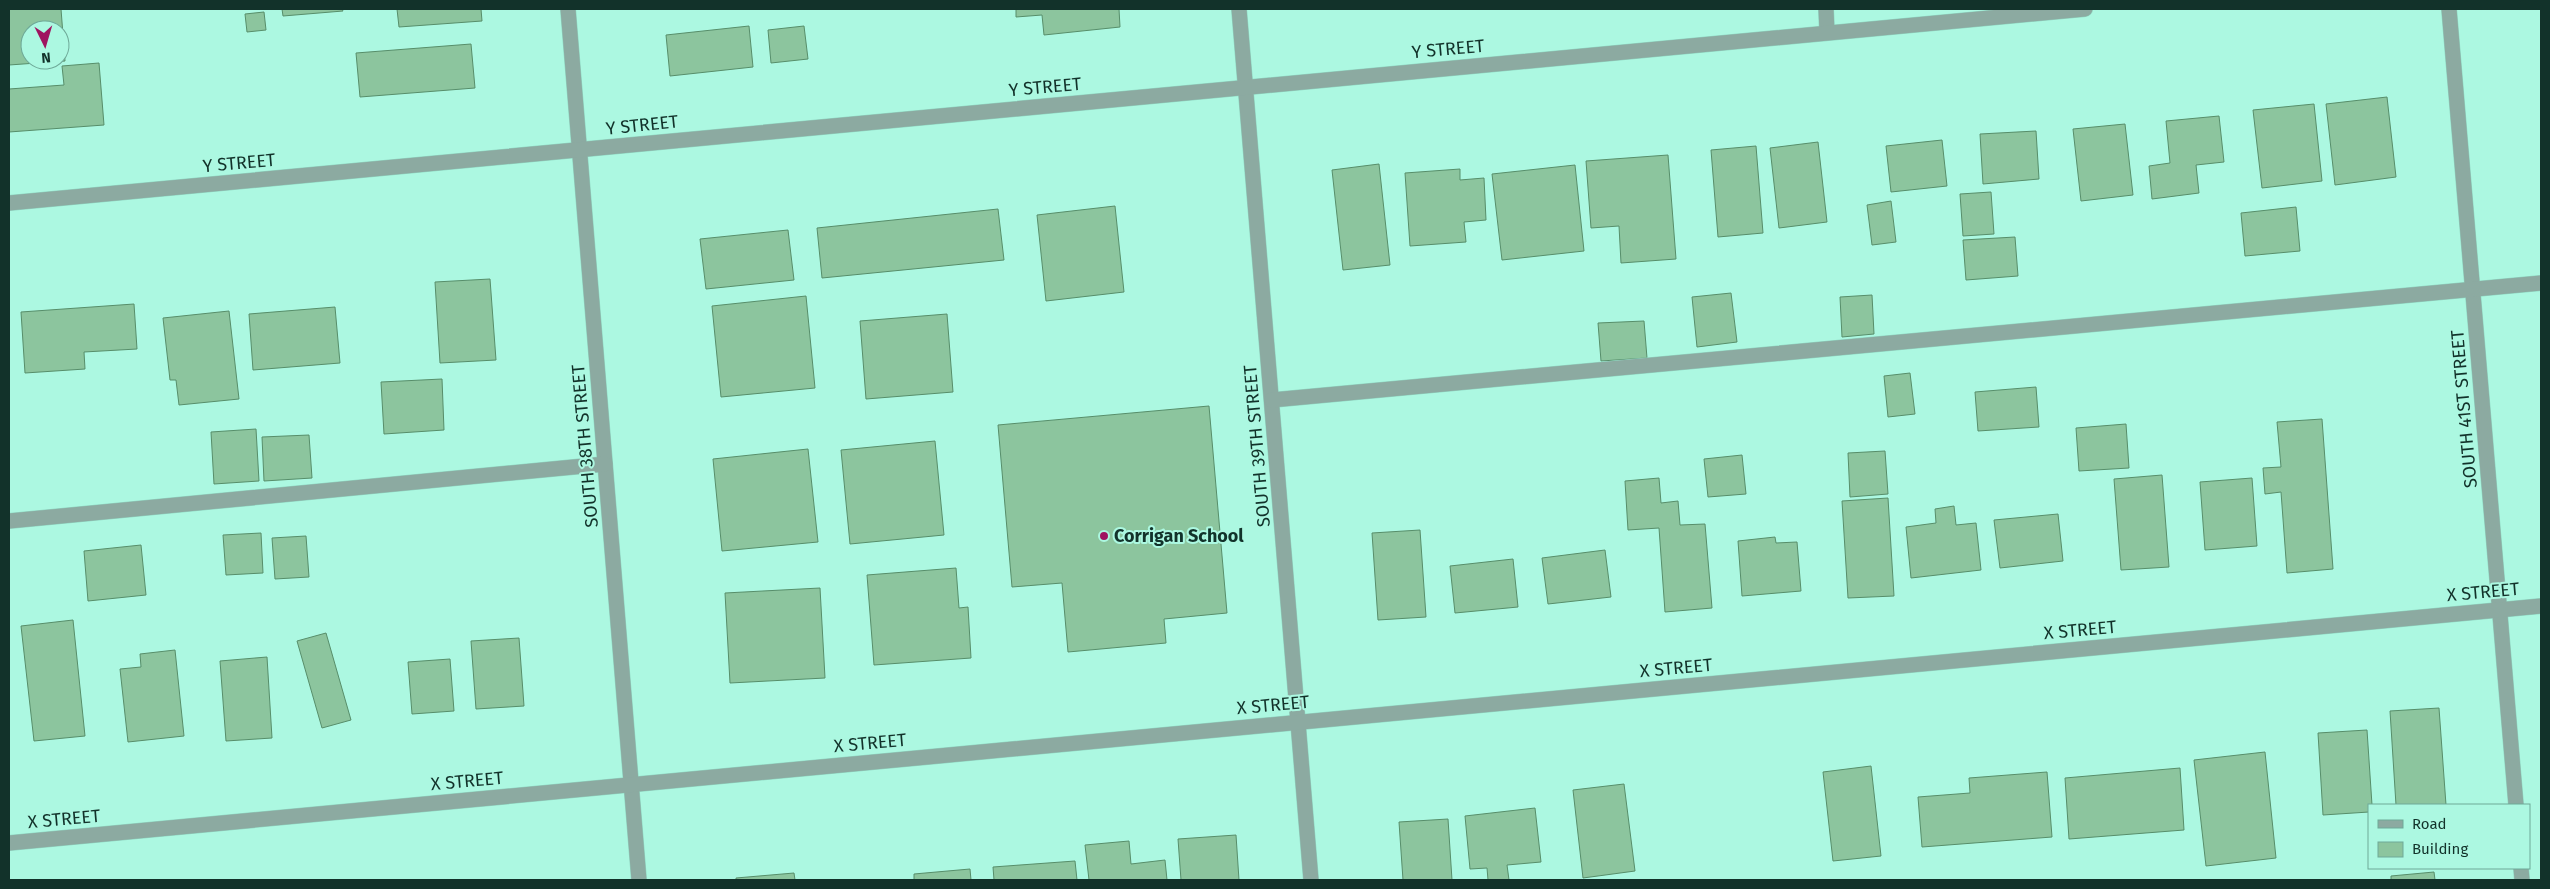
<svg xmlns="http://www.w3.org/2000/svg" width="2550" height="889" font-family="'Fira Sans',sans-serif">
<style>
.building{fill:#8cc59e;stroke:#578e6a;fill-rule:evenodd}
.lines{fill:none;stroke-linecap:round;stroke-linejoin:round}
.minor-casing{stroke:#90d4c0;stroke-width:16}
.minor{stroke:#8caaa1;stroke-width:15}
.poi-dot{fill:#9f1460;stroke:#acf8e1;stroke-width:2}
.labels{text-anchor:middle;stroke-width:4;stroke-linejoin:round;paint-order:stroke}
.street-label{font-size:18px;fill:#12322a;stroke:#acf8e1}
.poi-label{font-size:18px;font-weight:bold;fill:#12322a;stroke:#acf8e1;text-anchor:start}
</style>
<rect width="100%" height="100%" fill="#acf8e1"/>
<g class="building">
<path d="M9,9H61L65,61L9,65ZM30,30H60V60H30Z"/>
<polygon points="282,9 342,9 343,11 283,16"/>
<polygon points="397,9 481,9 482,21 399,27"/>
<polygon points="1016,9 1119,9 1120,27 1044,35 1042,15 1016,17"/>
<polygon points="264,12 266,30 247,32 245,14"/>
<polygon points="749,26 753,67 670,76 666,35"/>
<polygon points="804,26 808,59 771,63 768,30"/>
<polygon points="471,44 475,88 360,97 356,53"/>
<polygon points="99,63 104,125 9,132 9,89 64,85 62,66"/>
<polygon points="2387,97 2396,177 2335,185 2326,104"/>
<polygon points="2314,104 2322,181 2262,188 2253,110"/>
<polygon points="2219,116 2224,162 2196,165 2199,193 2152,199 2149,166 2170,163 2166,121"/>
<polygon points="2125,124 2133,195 2081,201 2073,129"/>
<polygon points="2036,131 2039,179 1983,184 1980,134"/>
<polygon points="1942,140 1947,186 1891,192 1886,146"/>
<polygon points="1818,142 1827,222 1779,228 1770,148"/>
<polygon points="1756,146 1763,233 1718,237 1711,150"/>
<polygon points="1668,155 1676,259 1621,263 1619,226 1591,228 1586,161"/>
<polygon points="1379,164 1390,265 1343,270 1332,170"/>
<polygon points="1575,165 1584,251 1502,260 1492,174"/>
<polygon points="1460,169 1460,180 1484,178 1486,220 1464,222 1466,242 1410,246 1405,173"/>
<polygon points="1991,192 1994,234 1963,236 1960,194"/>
<polygon points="1891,201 1896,242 1872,245 1867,205"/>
<polygon points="1115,206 1124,292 1046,301 1037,215"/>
<polygon points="2296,207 2300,251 2245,256 2241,213"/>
<polygon points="998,209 1004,260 822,278 817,228"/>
<polygon points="788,230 794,280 706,289 700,239"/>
<polygon points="2015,237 2018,276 1966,280 1963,240"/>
<polygon points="490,279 496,360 440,363 435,282"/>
<polygon points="1731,293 1737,342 1697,347 1692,297"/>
<polygon points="1872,295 1874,334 1842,337 1840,297"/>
<polygon points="806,296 815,388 721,397 712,306"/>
<polygon points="134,304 137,349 84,352 85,369 25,373 21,312"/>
<polygon points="335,307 340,363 253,370 249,314"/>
<polygon points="229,311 239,399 179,405 176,380 170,380 163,318"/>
<polygon points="947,314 953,392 866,399 860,321"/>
<polygon points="1644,321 1647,358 1601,361 1598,323"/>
<polygon points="1910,373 1915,414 1888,417 1884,376"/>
<polygon points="442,379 444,430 384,434 381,382"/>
<polygon points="2036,387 2039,427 1978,431 1975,392"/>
<polygon points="1209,406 1227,613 1164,619 1166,643 1068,652 1062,583 1012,587 998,425"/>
<polygon points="2322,419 2333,569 2287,573 2281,492 2265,494 2263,468 2281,467 2277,422"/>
<polygon points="2126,424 2129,468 2079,471 2076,428"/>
<polygon points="256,429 259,481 214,484 211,432"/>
<polygon points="309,435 312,478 264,481 262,437"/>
<polygon points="935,441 944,535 850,544 841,450"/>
<polygon points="808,449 818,542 722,551 713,459"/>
<polygon points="1885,451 1888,494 1850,497 1848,453"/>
<polygon points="1742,455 1746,494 1708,497 1704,459"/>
<polygon points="2162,475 2169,567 2121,570 2114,479"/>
<polygon points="1659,478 1661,503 1678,501 1680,525 1705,524 1712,608 1665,612 1659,528 1628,530 1625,481"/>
<polygon points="2252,478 2257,546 2205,550 2200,482"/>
<polygon points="1888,498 1894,596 1848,598 1842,501"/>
<polygon points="1954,506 1956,525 1976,523 1981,570 1911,578 1906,527 1936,523 1935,509"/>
<polygon points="2058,514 2063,561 2000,568 1994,520"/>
<polygon points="1420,530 1426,617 1378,620 1372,533"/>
<polygon points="261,533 263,573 226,575 223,535"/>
<polygon points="306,536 309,577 275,579 272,538"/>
<polygon points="1775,537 1776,543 1797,542 1801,591 1742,596 1738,541"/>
<polygon points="141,545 146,595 88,601 84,551"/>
<polygon points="1605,550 1611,597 1548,604 1542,558"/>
<polygon points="1513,559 1518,607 1455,613 1450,566"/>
<polygon points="956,568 959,608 968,607 971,658 874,665 867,575"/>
<polygon points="820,588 825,678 730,683 725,593"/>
<polygon points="73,620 85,736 34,741 21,626"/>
<polygon points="326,633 351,720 322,728 297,641"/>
<polygon points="519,638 524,706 476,709 471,641"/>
<polygon points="175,650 184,736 128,742 120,669 141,667 140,654"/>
<polygon points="267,657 272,738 226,741 220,661"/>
<polygon points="450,659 454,711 412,714 408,662"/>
<polygon points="2439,708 2446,805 2396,805 2390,711"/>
<polygon points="2367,730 2372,805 2369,805 2369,812 2323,815 2318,733"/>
<polygon points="2265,752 2276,858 2206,866 2194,760"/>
<polygon points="1871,766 1881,856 1833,861 1823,772"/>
<polygon points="2180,768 2184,830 2069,839 2065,778"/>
<polygon points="2047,772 2052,837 1922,847 1918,797 1970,793 1969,778"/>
<polygon points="1624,784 1635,871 1583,878 1573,790"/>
<polygon points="1535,808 1541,862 1507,865 1509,880 1488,880 1487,868 1470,869 1465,816"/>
<polygon points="1448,819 1452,880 1403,880 1399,822"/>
<polygon points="1236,835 1239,880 1181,880 1178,839"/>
<polygon points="1129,841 1131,864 1165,860 1167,880 1089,880 1085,845"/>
<polygon points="1075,861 1077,880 994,880 993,867"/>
<polygon points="970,869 971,880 914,880 914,874"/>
<polygon points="2434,872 2435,880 2391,880 2391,876"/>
<polygon points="794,873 795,880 736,880 736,878"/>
</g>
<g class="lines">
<defs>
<g id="minor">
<polyline points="568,9 639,880"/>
<polyline points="1239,9 1311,880"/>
<polyline points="1826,9 1827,32"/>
<polyline points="2449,9 2516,805"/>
<polyline points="9,203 2085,9"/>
<polyline points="1272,400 2541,283"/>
<polyline points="9,521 605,464"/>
<polyline points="9,843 2541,606"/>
<polyline points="2521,868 2522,880"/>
</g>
</defs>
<use href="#minor" class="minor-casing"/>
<use href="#minor" class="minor"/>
</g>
<circle class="poi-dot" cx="1104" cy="536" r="5"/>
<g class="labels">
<g class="street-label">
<text transform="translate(1448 49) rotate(-5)" y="6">Y STREET</text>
<text transform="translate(1045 87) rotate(-5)" y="6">Y STREET</text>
<text transform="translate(642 125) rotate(-6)" y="6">Y STREET</text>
<text transform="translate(239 163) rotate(-5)" y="6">Y STREET</text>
<text transform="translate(2464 409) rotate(-95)" y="6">SOUTH 41ST STREET</text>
<text transform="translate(585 446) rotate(-95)" y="6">SOUTH 38TH STREET</text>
<text transform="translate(1257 446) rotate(-95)" y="6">SOUTH 39TH STREET</text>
<text transform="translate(2483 592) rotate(-5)" y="6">X STREET</text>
<text transform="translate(2080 630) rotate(-5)" y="6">X STREET</text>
<text transform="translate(1676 668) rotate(-5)" y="6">X STREET</text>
<text transform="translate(1273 705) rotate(-5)" y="6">X STREET</text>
<text transform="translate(870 743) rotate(-5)" y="6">X STREET</text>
<text transform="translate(467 781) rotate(-5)" y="6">X STREET</text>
<text transform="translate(64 819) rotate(-5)" y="6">X STREET</text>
</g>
<g class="poi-label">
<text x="1114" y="542">Corrigan School</text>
</g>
</g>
<rect width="2550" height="889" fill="none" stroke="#12322a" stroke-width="20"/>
<rect x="2368" y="804" width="162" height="65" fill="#acf8e1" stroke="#6ea998"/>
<rect x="2378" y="820" width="25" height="8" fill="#8caaa1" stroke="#6ea998"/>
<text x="2412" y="829" font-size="15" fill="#12322a">Road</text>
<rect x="2378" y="842" width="25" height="15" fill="#8cc59e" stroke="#6ea998"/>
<text x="2412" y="854" font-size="15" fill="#12322a">Building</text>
<g transform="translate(45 45) rotate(175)"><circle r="24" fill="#acf8e1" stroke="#6ea998"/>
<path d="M0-4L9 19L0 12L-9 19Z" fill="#9f1460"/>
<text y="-8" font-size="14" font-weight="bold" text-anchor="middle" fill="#12322a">N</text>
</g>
</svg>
